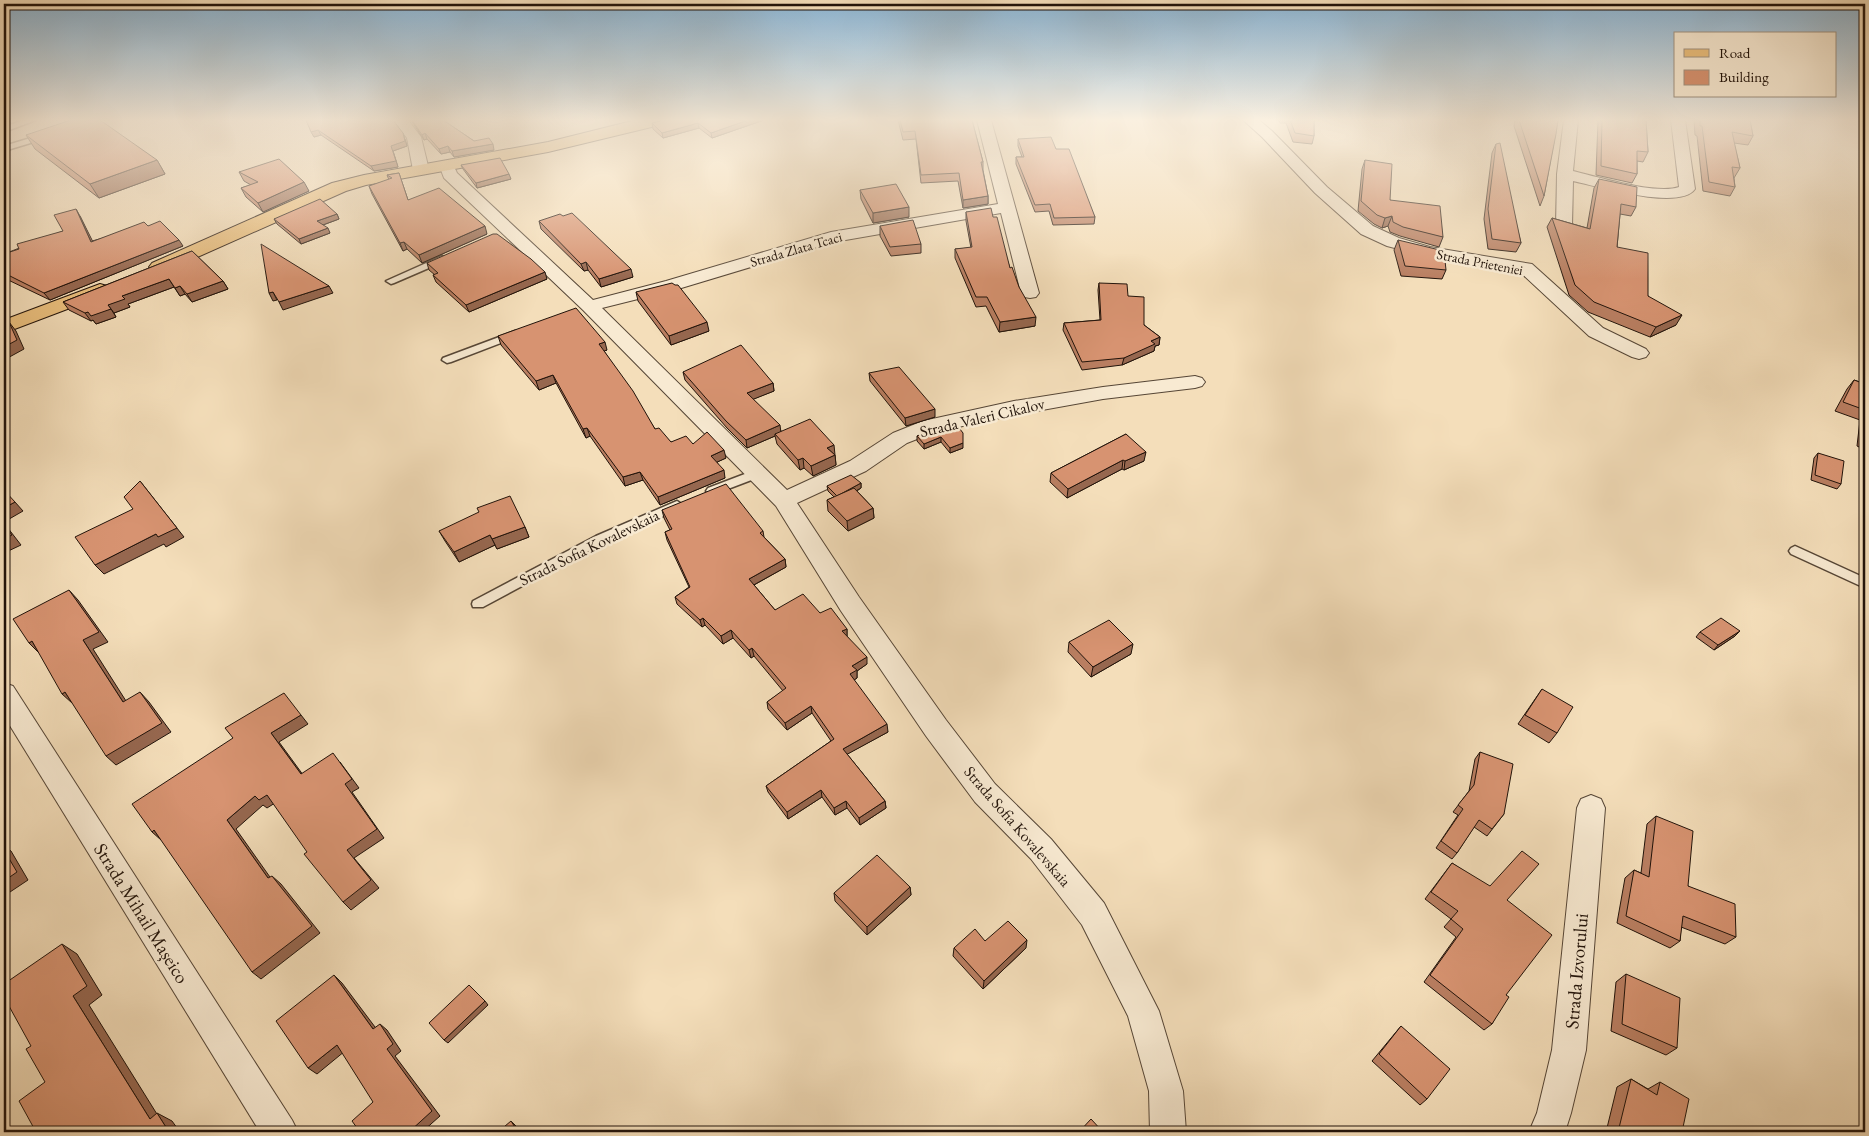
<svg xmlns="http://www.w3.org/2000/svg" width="1869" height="1136" font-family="'EB Garamond',serif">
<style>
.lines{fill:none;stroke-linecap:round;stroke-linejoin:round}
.service-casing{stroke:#564636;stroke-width:3}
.minor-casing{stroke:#564636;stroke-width:2}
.primary-casing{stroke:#21130a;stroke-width:2}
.service{fill:#f8ead2;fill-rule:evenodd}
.minor{fill:#f8ead2;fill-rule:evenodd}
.primary{fill:#eabf7d;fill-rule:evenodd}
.wall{fill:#b97e61;stroke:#21130a}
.shaded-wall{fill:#96674f;stroke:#21130a}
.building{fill:#d79371;stroke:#21130a}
.labels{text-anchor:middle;stroke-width:5;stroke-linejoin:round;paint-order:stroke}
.far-street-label{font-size:14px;fill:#21130a;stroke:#f8ead2}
.street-label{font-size:16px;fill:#21130a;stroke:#f8ead2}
.near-street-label{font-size:19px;fill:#21130a;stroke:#f8ead2}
</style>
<rect width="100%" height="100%" fill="#f4deba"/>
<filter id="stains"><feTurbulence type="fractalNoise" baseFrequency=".004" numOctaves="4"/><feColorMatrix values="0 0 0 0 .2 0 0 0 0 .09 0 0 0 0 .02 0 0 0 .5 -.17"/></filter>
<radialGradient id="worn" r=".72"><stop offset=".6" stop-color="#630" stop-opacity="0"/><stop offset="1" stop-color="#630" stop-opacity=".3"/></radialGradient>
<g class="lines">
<defs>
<g id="service">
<polygon points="24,120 36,120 4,132 4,127"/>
<polygon points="44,134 47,134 47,138 4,151 4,146"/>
<polygon points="442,256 445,257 445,261 394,283 391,284 386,281"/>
<polygon points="515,331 519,332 519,336 451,362 447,363 442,360 443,358"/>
<polygon points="758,469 762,470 764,473 762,476 712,495 706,491 708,488"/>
<polygon points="677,501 683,505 681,508 580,555 483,607 473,607 472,604 473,601 596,536"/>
<polygon points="1795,546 1865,578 1865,588 1791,554 1789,551 1791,548"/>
</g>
<g id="minor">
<polygon points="393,120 408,120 421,137 429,170 427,173 415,173 413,170 407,138"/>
<polygon points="977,120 991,120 1039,293 1036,297 1030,298 1024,297 1021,293 1001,213 834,242 678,289 602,308 787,490 850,461 893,433 923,421 1014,401 1103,387 1195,376 1202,378 1205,382 1202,386 1195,388 1103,399 1014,415 935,432 907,443 866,471 797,503 859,597 946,720 995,784 1051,839 1104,903 1159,1011 1183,1091 1186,1132 1150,1132 1149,1091 1128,1016 1082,925 1031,859 975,802 926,736 841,611 776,506 583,310 444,178 439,165 442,162 452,162 457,173 593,300 666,281 831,232 998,204"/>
<polygon points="1243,120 1259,120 1272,131 1327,187 1373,226 1399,238 1430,247 1532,264 1603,328 1646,349 1649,353 1646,357 1639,359 1632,357 1589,336 1520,272 1429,257 1387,246 1361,234 1315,193 1262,137"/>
<path d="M1564,120H1578L1573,171C1598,177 1656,195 1679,187L1671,120H1685L1695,189C1680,211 1596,186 1573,181L1572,226L1570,230H1558L1556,226L1557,174Z"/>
<polygon points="4,683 13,686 292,1120 298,1132 260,1132 4,716"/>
<polygon points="1591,795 1601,799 1605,808 1586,1050 1571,1113 1565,1132 1529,1132 1537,1113 1552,1050 1577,808 1581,799"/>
</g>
<g id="primary">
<polygon points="636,120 666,120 664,124 548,152 366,185 346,191 166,271 159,273 152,271 149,267 152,263 332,183 364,175 548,142"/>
<polygon points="100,284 107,286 110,290 107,294 4,333 4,320"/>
</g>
</defs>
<use href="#service" class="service-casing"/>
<use href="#minor" class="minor-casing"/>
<use href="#primary" class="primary-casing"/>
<use href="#service" class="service"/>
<use href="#minor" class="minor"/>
<use href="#primary" class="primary"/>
</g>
<g class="wall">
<polygon points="306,120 405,139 407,146 393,151 398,167 374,171 321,135 314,137"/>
<polygon points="411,120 443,120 474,141 494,150 454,157 450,152 441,154 427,139 424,140"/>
<polygon points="764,120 712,138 699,128 663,138 653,129 652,123"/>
<polygon points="898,120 972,120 983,162 983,170 988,196 988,204 963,208 958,181 921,183 916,139 903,140"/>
<polygon points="1277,120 1314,120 1314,136 1312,144 1293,142 1286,123 1280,123 1279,121"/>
<polygon points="1515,120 1558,120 1544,196 1540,206 1514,126"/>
<polygon points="1598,120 1646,120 1648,152 1643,162 1637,161 1637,174 1632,183 1596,175"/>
<polygon points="1694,120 1750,120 1753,136 1748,145 1734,143 1740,168 1734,178 1735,187 1730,196 1703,191 1697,136 1695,135"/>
<polygon points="26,135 157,160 165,174 99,198 35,149"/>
<polygon points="1018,139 1056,149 1095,217 1094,224 1053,225 1049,211 1035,212 1016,164 1016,157 1022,157 1018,146"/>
<polygon points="1496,144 1521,243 1516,252 1488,249 1484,219 1492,153"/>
<polygon points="1365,160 1390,200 1443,237 1439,247 1400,236 1390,232 1388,226 1382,228 1374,224 1358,211 1362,169"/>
<polygon points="461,165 511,179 477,188 463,169"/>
<polygon points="239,172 309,191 263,212 246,197 241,188 251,185 244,181"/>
<polygon points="399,173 408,200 487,234 422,263 407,249 403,251 372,194 369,186 389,180 387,175"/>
<polygon points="1599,179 1636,207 1631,216 1620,214 1617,247 1648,296 1676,325 1650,337 1588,312 1569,295 1547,227 1552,218 1587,228 1594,188"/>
<polygon points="860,190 909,217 873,223 861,199"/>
<polygon points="966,212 993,217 1010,268 1035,326 999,332 986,306 976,307 955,258 955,249 971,248 966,221"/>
<polygon points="337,214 339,219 323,225 330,233 301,244 277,224 274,219"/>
<polygon points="80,216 92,241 148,226 183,246 50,300 4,278 4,254 63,231"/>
<polygon points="539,221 633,277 601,287 588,270 584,271 541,229"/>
<polygon points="880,226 921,244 921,253 891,256 880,236"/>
<polygon points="1398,240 1446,270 1442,279 1401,276 1394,250"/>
<polygon points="192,251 223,281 228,289 192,302 185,294 180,296 174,287 128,304 130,307 114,313 116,317 96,324 93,320 91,321 69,310 63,302"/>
<polygon points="427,263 547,279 469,312 436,282 433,275 435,275 429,270"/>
<polygon points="1099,283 1128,296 1144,325 1160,337 1159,345 1155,346 1154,351 1122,365 1082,370 1063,330 1064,323 1100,320 1098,290"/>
<polygon points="636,292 709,331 671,345 638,301"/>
<polygon points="498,336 607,350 604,351 655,429 671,442 693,444 726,458 717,462 725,478 660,505 643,480 625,486 590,436 586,438 556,383 539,390 501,345"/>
<polygon points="683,372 773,383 774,391 753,399 781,431 835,455 836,465 813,476 804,468 800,470 777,444 775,436 747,448 727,428 685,380"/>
<polygon points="1865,372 1865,439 1859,447 1857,446 1860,420 1835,411 1847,389 1854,380 1863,383 1864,373"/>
<polygon points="869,373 935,417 906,426 870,381"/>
<polygon points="936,429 963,448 950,453 941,442 924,449 917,441 917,436"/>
<polygon points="1126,434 1144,461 1124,470 1122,469 1067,498 1050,482 1051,473"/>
<polygon points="1818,453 1841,484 1837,489 1811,480 1814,458"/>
<polygon points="861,483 861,488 857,491 873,508 874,518 848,531 828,511 827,500 834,497 828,491 827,486"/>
<polygon points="662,510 763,531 764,537 785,559 786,567 754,585 775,610 820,613 847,629 847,636 867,664 857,671 857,678 854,680 888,732 847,754 885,801 886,808 860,825 847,808 835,815 822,797 788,819 768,792 766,786 831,741 812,713 787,730 768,709 767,702 783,691 754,656 751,658 733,638 723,644 705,625 702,627 677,604 675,597 689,587 667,540 665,532 670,530 664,518"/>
<polygon points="525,527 529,537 497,549 495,545 459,562 445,541 439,531"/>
<polygon points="1700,632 1735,636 1714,650 1696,637"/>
<polygon points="1069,642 1131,654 1091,677 1068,652"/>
<polygon points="1542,689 1557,733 1549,743 1518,724"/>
<polygon points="1480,752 1504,814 1487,836 1474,827 1457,853 1452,859 1436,848 1458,815 1453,812 1469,791 1475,759"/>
<polygon points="1656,816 1688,886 1736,937 1725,944 1681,927 1680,941 1670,948 1617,923 1625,878 1634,870 1641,873 1647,824"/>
<polygon points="1452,863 1507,900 1506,995 1492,1024 1484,1030 1424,982 1456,937 1444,927 1451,919 1425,899"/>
<polygon points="910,887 911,895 867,935 835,901 834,893"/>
<polygon points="985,941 1026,948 983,989 953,956 954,948"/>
<polygon points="1626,974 1677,1048 1666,1055 1611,1031 1616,982"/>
<polygon points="1401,1026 1427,1099 1420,1105 1372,1061"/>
<polygon points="1631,1079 1648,1089 1660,1082 1682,1132 1606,1132 1617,1087"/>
</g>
<g class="shaded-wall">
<polygon points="748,120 764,120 712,138 711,133"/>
<polygon points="698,123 699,128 663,138 662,133"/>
<polygon points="318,130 321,135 314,137 311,132"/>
<polygon points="403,133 407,146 393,151 398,167 374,171 371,166"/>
<polygon points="425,133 427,139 424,140 422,135"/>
<polygon points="493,144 494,150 454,157 452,151"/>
<polygon points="448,146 450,152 441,154 439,149"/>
<polygon points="157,160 165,174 99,198 90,184"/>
<polygon points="509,174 511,179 477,188 476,183"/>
<polygon points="304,182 309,191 263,212 258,203"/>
<polygon points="988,196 988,204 963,208 963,200"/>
<polygon points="4,204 6,211 4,212"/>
<polygon points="909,207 909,217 873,223 873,213"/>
<polygon points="76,209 80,216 96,248 91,242"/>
<polygon points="337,214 339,219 320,226 317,221"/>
<polygon points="1392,216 1388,226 1382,228 1385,218"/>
<polygon points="485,226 487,234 422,263 419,255"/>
<polygon points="328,228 330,233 301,244 299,239"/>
<polygon points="179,240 183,246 50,300 44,293"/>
<polygon points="404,242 407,249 403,251 400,243"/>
<polygon points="586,262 588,270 584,271 581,264"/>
<polygon points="631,269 633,277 601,287 599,279"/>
<polygon points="545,272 547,279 469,312 466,305"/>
<polygon points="169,279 174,287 128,304 130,307 114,313 108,305 122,296"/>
<polygon points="223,281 228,289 192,302 187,294"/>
<polygon points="180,286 185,294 180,296 175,288"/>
<polygon points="329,286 333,293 283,310 279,302"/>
<polygon points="273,292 277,300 273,301 269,293"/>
<polygon points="4,306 9,316 4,318"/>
<polygon points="111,309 116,317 96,324 93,320 91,321 85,313 88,312"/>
<polygon points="1682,315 1676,325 1650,337 1656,327"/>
<polygon points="1036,317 1035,326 999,332 1000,322"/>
<polygon points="9,322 16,331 24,349 4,360 4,347"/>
<polygon points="707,322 709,331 671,345 669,336"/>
<polygon points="1160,337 1159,345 1155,346 1154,351 1122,365 1124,358 1151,341"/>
<polygon points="605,342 607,350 602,352 599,344"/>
<polygon points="553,375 556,383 539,390 536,381"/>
<polygon points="773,383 774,391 749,401 747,393"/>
<polygon points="935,409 935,417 906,426 905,418"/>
<polygon points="780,425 781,433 775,434 775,436 747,448 746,440"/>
<polygon points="587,428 590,436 586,438 583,429"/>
<polygon points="941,437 941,442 924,449 924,444"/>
<polygon points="963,443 963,448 950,453 950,448"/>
<polygon points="834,445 835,455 827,448"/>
<polygon points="724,450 726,458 713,464 711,456"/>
<polygon points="1146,452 1144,461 1124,470 1125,461"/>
<polygon points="835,455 836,465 813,476 811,466"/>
<polygon points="803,458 804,468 800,470 798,460"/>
<polygon points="1123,460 1122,469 1067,498 1068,489"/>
<polygon points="724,470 725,478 660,505 658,497"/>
<polygon points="640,472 643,480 625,486 623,477"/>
<polygon points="140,481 184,537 166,547 164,544 104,574 95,565 156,534"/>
<polygon points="861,483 861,488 838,501 837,496"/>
<polygon points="15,502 23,511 4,522 4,508"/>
<polygon points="873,508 874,518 848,531 847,521"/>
<polygon points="4,523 21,545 4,553"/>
<polygon points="525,527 529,537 497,549 492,539"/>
<polygon points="490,535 495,545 459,562 454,552"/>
<polygon points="785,559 786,567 750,587 749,579"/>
<polygon points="69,590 78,600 108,642 93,649 133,712 123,702 83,640"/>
<polygon points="703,618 705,625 702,627 700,620"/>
<polygon points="847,629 847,636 842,639 842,631"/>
<polygon points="731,630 733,638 723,644 721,636"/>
<polygon points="1740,631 1735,636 1714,650 1718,645"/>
<polygon points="32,641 39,653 29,643"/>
<polygon points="1133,644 1131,654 1091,677 1093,667"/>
<polygon points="752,648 754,656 751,658 749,650"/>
<polygon points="867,657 867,664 857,671 857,678 851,682 850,674 852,666"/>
<polygon points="65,692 72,703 62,694"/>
<polygon points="140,692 149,702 171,732 116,765 106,756"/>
<polygon points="811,706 812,713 787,730 785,723"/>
<polygon points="301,715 308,724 279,742 309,783 301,774 271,733"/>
<polygon points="887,724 888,732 844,756 843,749"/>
<polygon points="340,762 359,788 352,792 384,838 354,858 379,888 351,910 343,902 347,850"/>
<polygon points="821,790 822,797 788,819 787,812"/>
<polygon points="267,795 275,803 267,808 263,805 236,829 277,887 268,878 227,820 255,796"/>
<polygon points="846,801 847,808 835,815 834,808"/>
<polygon points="885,801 886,808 860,825 859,818"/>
<polygon points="154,830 161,840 152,832"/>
<polygon points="4,846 11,851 28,880 4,896"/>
<polygon points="272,876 281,884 320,933 261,979 252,972"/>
<polygon points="910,887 911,895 867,935 867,927"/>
<polygon points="1027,940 1026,948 983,989 984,981"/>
<polygon points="62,944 77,954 102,995 89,1005 165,1127 150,1119 73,996"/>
<polygon points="334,975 342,983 381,1035 373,1029"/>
<polygon points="485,1001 488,1005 448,1043 444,1040"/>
<polygon points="380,1024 387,1030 401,1051 395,1056 440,1116 422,1132 409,1132 387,1049"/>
<polygon points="337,1045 345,1051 317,1074 308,1068"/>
<polygon points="157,1113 172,1121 180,1132 169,1132"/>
<polygon points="511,1121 517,1127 521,1132 518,1132"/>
</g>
<g class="building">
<polygon points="71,120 100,120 157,160 90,184 26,135"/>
<polygon points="306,120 393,120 403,133 405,141 391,146 396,161 371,166 318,130 311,132"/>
<polygon points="412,120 443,120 474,141 489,138 493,144 452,151 448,146 439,149 425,133 422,135"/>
<polygon points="748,120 711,133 698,123 662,133 652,123 664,120"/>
<polygon points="900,120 972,120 983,162 981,162 988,196 963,200 959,173 921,175 915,131 903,132"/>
<polygon points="1290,120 1314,120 1314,136 1295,133"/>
<polygon points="1519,120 1558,120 1556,134 1544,196"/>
<polygon points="1602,120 1646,120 1648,152 1637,151 1637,174 1601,166"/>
<polygon points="1700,120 1750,120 1753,136 1732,132 1740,168 1732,167 1735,187 1709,182 1702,126 1700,126"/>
<polygon points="1051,137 1056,149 1069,149 1095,217 1054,218 1050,204 1035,205 1016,157 1024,157 1018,139"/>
<polygon points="1500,143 1521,243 1492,239 1488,209 1496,144"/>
<polygon points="500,158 509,174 476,183 461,165"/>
<polygon points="279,159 304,182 258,203 241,188 258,182 239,172"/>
<polygon points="1365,160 1392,164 1390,200 1440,206 1443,237 1403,227 1393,222 1392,216 1385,218 1377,215 1361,201"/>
<polygon points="399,173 408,200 439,188 485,226 419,255 404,242 400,243 369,186 392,178 387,175"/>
<polygon points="1599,179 1637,187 1636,207 1621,204 1617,247 1648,253 1648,296 1682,315 1656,327 1594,302 1575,285 1552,218 1590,229"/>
<polygon points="896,184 909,207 873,213 860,190"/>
<polygon points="320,199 337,214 317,221 328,228 299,239 274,219"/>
<polygon points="991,208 993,217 997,217 1010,268 1012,267 1019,287 1036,317 1000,322 987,297 976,297 955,249 972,247 966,212"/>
<polygon points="76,209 91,242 144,222 148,226 160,221 179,240 44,293 4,273 4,254 19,249 17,244 63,231 54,215"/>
<polygon points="572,213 631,269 599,279 586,262 581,264 539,221 560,214 563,216"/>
<polygon points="913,220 921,244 890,247 880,226"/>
<polygon points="493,234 497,234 531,259 545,272 466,305 433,275 438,273 427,263"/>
<polygon points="1398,240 1444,251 1446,270 1405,266"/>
<polygon points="261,244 329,286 279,302 273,292 269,293"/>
<polygon points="192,251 223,281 187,294 180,286 175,288 169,279 122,296 125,299 108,305 111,309 91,316 88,312 85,313 63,302"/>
<polygon points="672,283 675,285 678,285 707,322 669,336 636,292"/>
<polygon points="1099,283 1127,284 1128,296 1144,297 1144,325 1160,337 1151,341 1155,344 1124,358 1082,362 1064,323 1101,320"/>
<polygon points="576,308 605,342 599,344 633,391 655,429 659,428 671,442 686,436 693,444 707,432 724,450 711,456 724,470 658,497 640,472 623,477 587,428 583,429 553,375 536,381 498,336"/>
<polygon points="9,322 17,340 4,347 4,323"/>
<polygon points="741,345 773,383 747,393 780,425 746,440 726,421 683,372"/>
<polygon points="899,367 935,409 905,418 869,373"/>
<polygon points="1854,380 1865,384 1865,410 1843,402"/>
<polygon points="810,419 834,445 827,448 835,455 811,466 803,458 798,460 775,434"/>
<polygon points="956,424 963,433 963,443 950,448 941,437 924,444 917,436 936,429"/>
<polygon points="1126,434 1146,452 1125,461 1123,460 1068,489 1051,473"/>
<polygon points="1818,453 1844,461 1841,484 1815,475"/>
<polygon points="851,475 861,483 837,496 827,486"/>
<polygon points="140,481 177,528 158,537 156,534 95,565 75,537 133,509 124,497"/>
<polygon points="726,484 763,531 760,533 785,559 749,579 775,610 803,594 820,613 831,608 847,629 842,631 867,657 852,666 857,670 850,674 887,724 843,749 885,801 859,818 846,801 834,808 821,790 787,812 766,786 834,739 811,706 785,723 767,702 786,688 752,648 749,650 731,630 721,636 703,618 700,620 675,597 690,587 665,532 672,529 662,510"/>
<polygon points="854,488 873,508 847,521 827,500"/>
<polygon points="4,490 15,502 4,508"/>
<polygon points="510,496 525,527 492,539 490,535 454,552 439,531 479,512 477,508"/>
<polygon points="4,525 12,535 4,539"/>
<polygon points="69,590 99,632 83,640 123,702 140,692 162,723 106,756 65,692 62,694 32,641 29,643 13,619"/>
<polygon points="1721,618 1740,631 1718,645 1700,632"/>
<polygon points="1109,620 1133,644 1093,667 1069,642"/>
<polygon points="1542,689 1573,707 1557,733 1525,715"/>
<polygon points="284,693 301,715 271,733 301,774 333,753 352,779 345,784 377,829 347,850 371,880 343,902 304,854 307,852 267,795 259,800 255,796 227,820 268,878 272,876 312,926 252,972 154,830 152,832 132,804 233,738 225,728"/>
<polygon points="1480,752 1513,764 1504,814 1492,829 1479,820 1457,853 1441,841 1463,809 1458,805 1474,785"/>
<polygon points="1656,816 1693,831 1688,886 1735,904 1736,937 1683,916 1680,941 1626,916 1634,870 1649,877"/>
<polygon points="4,850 17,872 4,881"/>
<polygon points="1522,851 1539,864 1507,900 1552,935 1506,995 1509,997 1492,1024 1430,975 1463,929 1451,919 1458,911 1431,892 1452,863 1490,886"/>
<polygon points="877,855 910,887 867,927 834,893"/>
<polygon points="1008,921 1027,940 984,981 954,948 975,929 985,941"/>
<polygon points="62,944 87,986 73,996 150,1119 157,1113 169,1132 36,1132 19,1101 45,1082 26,1049 31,1046 4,997 4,984"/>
<polygon points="1626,974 1680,998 1677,1048 1622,1024"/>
<polygon points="334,975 373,1029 380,1024 393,1044 387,1049 432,1111 409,1132 360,1132 352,1121 373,1102 337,1045 308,1068 276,1021"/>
<polygon points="469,985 485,1001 444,1040 429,1023"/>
<polygon points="1401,1026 1450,1069 1427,1099 1379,1054"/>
<polygon points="1631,1079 1657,1095 1660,1082 1689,1099 1682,1132 1618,1132"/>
<polygon points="1091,1119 1103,1132 1079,1132"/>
<polygon points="511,1121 518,1132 498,1132"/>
</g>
<linearGradient id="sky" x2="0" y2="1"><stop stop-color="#8bb6d6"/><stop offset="0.43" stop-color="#faf0e0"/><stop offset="1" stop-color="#faf0e0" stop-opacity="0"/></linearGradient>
<rect width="1869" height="279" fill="url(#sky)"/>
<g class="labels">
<g class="far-street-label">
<text transform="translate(796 249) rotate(-16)" y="5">Strada Zlata Tcaci</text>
<text transform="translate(1480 262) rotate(11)" y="5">Strada Prieteniei</text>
</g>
<g class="street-label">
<text transform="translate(982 417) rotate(-13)" y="6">Strada Valeri Cikalov</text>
<text transform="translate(589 547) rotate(-26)" y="6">Strada Sofia Kovalevskaia</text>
<text transform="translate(1018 826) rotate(49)" y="6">Strada Sofia Kovalevskaia</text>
</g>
<g class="near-street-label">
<text transform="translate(142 913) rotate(58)" y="7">Strada Mihail Mașeico</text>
<text transform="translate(1576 971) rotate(-85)" y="7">Strada Izvorului</text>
</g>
</g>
<rect width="1869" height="1136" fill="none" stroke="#f4deba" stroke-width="20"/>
<rect x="5" y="5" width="1859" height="1126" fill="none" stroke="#21130a" stroke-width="2.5"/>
<rect x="10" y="10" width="1849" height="1116" fill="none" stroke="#21130a"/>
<rect x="1674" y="32" width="162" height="65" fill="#f8ead2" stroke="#a29482"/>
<rect x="1684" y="49" width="25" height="8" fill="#eabf7d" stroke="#a29482"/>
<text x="1719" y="58" font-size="15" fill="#21130a">Road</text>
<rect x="1684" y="70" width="25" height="15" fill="#d79371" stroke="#a29482"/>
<text x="1719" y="82" font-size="15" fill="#21130a">Building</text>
<rect width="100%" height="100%" filter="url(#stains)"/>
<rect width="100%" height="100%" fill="url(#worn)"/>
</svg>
